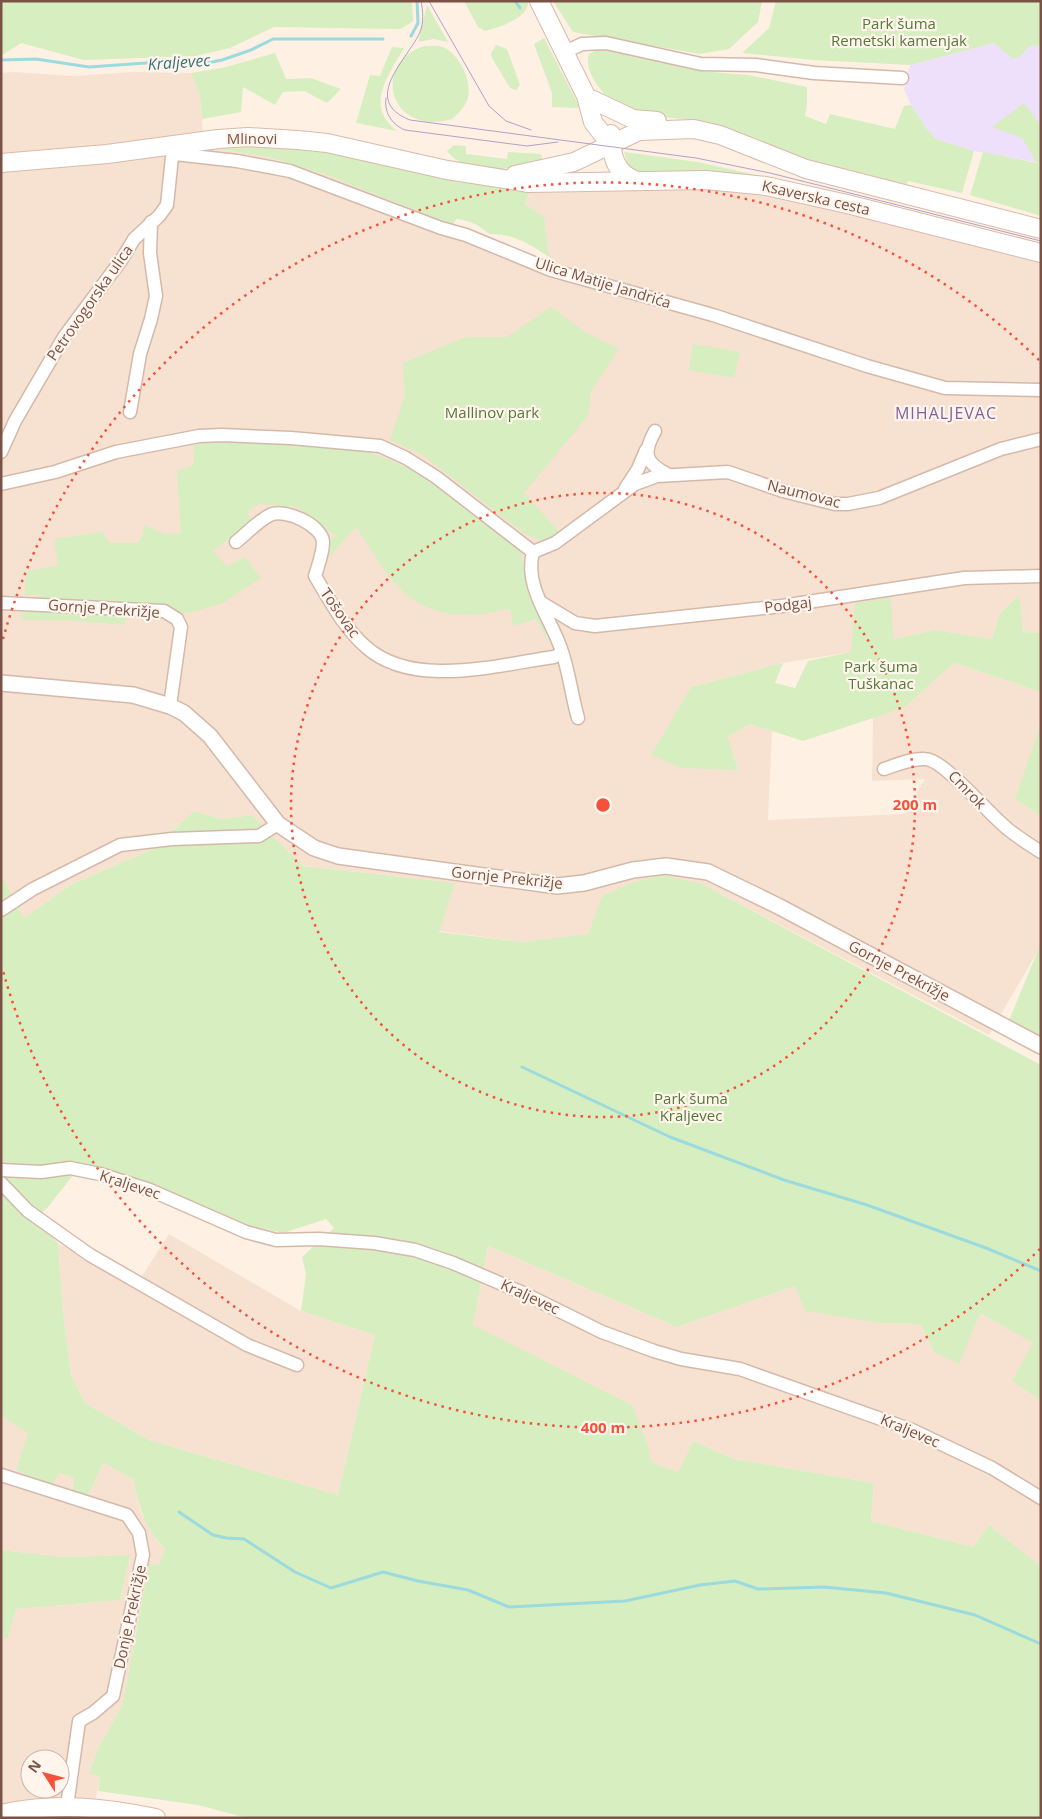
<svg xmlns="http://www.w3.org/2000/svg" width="1042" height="1819" font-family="'Open Sans',sans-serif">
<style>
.residential{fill:#f7e2d1;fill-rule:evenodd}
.education{fill:#eee0fb}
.green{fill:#d7eec0;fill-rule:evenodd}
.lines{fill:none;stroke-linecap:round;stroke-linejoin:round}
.stream{stroke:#9bdadd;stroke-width:3}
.minor-casing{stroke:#d4b9ab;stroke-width:15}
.tertiary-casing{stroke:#d4b9ab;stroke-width:18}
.secondary-casing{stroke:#dabaaa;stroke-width:20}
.minor{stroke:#fff;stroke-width:12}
.tertiary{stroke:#fff;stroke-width:15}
.secondary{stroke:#fff;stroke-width:18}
.tram{stroke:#b2a0c9;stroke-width:1}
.ring{fill:none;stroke:#f5523c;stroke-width:2.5;stroke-dasharray:2.5 5}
.labels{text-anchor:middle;stroke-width:4.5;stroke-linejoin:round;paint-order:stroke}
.park-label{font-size:15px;fill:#547a3b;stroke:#fff5ec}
.street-label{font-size:15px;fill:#7a5346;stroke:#fff5ec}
.water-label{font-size:16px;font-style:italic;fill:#357579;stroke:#fff5ec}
.neighbourhood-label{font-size:16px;letter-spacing:1px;fill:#83619e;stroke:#fff5ec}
.centre{fill:#f5523c;stroke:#fff5ec;stroke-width:2.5}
.ring-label{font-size:15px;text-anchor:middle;font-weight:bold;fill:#f5523c;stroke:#fff5ec;stroke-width:4.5;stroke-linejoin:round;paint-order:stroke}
</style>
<rect width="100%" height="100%" fill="#fef1e3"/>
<g class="residential">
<polygon points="13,72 74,76 133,72 191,73 200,97 204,147 264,156 324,174 549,262 549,257 525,204 531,188 767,180 790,182 832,196 1041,248 1041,633 1023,632 1018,596 1000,613 992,639 935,630 893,639 851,652 783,663 691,687 738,770 728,737 750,724 772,731 768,820 904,814 925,779 872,781 873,718 904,708 954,663 1041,692 1041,727 1015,799 1041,816 1040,947 989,1035 704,885 603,896 588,934 523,942 438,931 455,883 303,866 252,815 222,819 194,811 153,849 72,884 24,918 1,874 1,73"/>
<polygon points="169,1234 301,1311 375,1335 338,1495 149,1440 85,1403 71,1374 63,1312 58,1243 135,1287"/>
<polygon points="488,1246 677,1327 795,1286 881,1323 920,1324 934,1352 980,1313 1034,1343 1012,1381 1041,1401 1041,1566 989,1525 973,1547 871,1521 874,1483 734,1459 693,1441 678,1472 651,1462 648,1446 473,1325"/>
<path d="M1,1416L29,1433L16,1470L52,1486L58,1473L74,1478L72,1493L89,1494L103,1463L133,1479L140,1511L157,1541L165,1549L159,1566L149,1564L122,1706L99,1746L89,1772L100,1777L92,1817L74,1815L55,1818H1V1638H8L16,1609L120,1600L130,1555L63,1557L1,1550ZM30,1759H60V1789H30Z"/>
</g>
<polygon class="education" points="994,43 1021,56 1031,45 1041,47 1041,163 974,151 936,139 926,128 911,105 904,89 910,65"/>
<g class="green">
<polygon points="1,1 412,1 413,21 401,29 274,27 230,48 196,56 84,60 21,43 1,56"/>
<path d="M464,1H528C530,18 499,27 485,31L478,27Z"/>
<polygon points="553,1 762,1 758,22 729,49 700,54 573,32"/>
<polygon points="776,1 1041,1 1041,47 1031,45 1021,56 1013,59 994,43 910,65 814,60 742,53 769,28"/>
<polygon points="427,5 448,42 434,39 418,42"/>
<polygon points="544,38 579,106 578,108 552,107 552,93 534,44"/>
<polygon points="496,45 507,49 520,85 516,90 510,88 492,58 491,53"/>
<path d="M424,46C430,46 438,45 443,47C459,54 472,80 468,97C466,106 459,113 452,119C390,137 370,64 424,46Z"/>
<path d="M392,47L404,48C387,77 365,106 397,131L356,123L370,75L380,76Z"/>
<path d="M599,49L651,58L699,71L748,75L807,87V104L805,116L826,124L830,114L895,129L904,106L911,105L926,128L936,139L974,151L962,193L908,181L905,188C859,176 814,164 770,148C750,141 730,127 710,123C679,116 645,120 617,104C603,96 583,71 589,54Z"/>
<polygon points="275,53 286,79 311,78 341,89 327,103 304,91 283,92 275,105 243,87 241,112 202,119 200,97 191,73 222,68"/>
<polygon points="1024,103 1041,126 1041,216 970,195 983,152 1037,163 1022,138 992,127"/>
<path d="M240,143L306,145L531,188L525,204L544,217L549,257C530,244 512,233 489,234C479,225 469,220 456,219L453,225L324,174L264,156L204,147Z"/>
<path d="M454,145L466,146V154L507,159L508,152L541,154L543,163C514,168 467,178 447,151Z"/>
<polygon points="624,152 697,162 790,182 641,175 628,166"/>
<path d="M551,307L585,332L619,349L591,391L588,416L524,493L562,534C542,544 541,542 521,531L421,454L390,440L405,395L403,363L465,337H507Z"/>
<polygon points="693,344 740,352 734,378 689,370"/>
<path d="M237,441C277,444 350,443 385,458C435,478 478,518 521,550C523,584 541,611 548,643L536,619L513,626L510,609C496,611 481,615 468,615C403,614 388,574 356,527L323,564L320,555L335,535L314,522L298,507L259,504L247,512L252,522L213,551L227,566L245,557L261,578L223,603L196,611L184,613L168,608L131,605L124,625L65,620H21V613L34,611L39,595H25L26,572L58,565L54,539L102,532L110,543H137L142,536L144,525L165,534L181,533L177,471L193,465L195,444Z"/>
<polygon points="1019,595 1023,632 1041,633 1041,692 954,663 904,708 803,741 750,724 728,737 738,770 681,768 651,755 691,687 783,663 775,683 795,688 808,661 851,652 855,603 891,598 893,639 935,630 992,639 1000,613"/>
<polygon points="1041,723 1041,816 1015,799"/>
<path d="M194,811L222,819L252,815L303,866L455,883L439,932L523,942L588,934L602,896L634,882L664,875L704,885L1041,1065V1401L1012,1381L1033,1343L980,1313L959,1364L934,1352L920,1324L881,1323L805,1311L795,1286L677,1327L488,1246L473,1325L632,1405L648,1446L651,1462L678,1472L693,1441L734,1459L874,1483L871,1521L973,1547L989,1525L1041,1566V1818H247L198,1805L98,1791L100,1777L89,1773L99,1746L122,1706L149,1564L159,1565L165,1549C144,1528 139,1506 133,1479L103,1463L89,1494L72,1493L74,1478L59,1473L52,1486L16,1470L28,1433L1,1416V874L24,918L72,884L153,849ZM81,1165L105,1170L209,1208L248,1225L283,1233L326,1219L334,1228L302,1257L306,1274L301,1311L375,1335L338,1495L149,1440L85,1403L71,1374L63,1312L58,1243L34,1220L48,1207Z"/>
<polygon points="1041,943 1041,1036 1008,1023"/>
<polygon points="1,1550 63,1557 130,1555 120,1600 16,1609 8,1638 1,1638"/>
</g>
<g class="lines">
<g class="stream">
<polyline points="515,1 520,8"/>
<polyline points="411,36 418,23 417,1"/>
<polyline points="1,60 36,59 89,67 160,62 202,64 222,60 251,50 273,39 383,39"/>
<polyline points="522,1067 670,1137 784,1180 867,1205 986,1248 1041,1271"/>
<polyline points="179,1512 213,1535 226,1538 244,1539 295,1572 331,1588 383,1572 418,1581 468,1590 509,1607 625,1601 700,1585 735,1581 758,1589 824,1587 886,1593 975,1615 1041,1644"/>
</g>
<defs>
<g id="minor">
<polyline points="565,52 582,44 606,43 701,64 756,65 814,73 902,78"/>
<polyline points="130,412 140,354 151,319 156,296 150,253 151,222"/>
<path d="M655,431C643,453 644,462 667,474"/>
<polyline points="1,452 15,421 64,337 122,259 134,239 159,216 167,205 172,157 175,154 237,161 290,171 441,228 466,235 551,270 713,315 867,366 945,388 1041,390"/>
<polyline points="1,484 55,472 116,452 199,436 222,435 291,438 380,446 406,458 436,477 533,552"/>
<polyline points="625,489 638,469 646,450"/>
<path d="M236,542C247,533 258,521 270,515C285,508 322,525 323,542C323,553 318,566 315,576C330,601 344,628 366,647C413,689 497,665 554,657L562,653"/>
<polyline points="533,552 555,543 635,484 657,476 728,472 783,491 835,504 848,504 879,498 1001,449 1041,439"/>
<path d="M533,552C524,585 549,616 560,646C569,669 571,694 578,718"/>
<polyline points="540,602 575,623 595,626 782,606 964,578 1041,576"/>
<polyline points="1,603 164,611 177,619 181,627 170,706"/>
<path d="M884,769C896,765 912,758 925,759C944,759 990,816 1009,830C1019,838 1030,845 1041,852"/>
<polyline points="1,910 33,889 120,845 172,839 259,836 278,824"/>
<polyline points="1,1170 41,1172 70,1168 100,1174 150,1190 246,1232 276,1240 319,1239 374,1243 415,1250 453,1263 523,1293 602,1332 654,1351 681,1359 740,1369 912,1430 992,1468 1041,1498"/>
<polyline points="1,1183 28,1211 90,1255 247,1345 297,1365"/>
<polyline points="1,1475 127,1515 139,1533 143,1555 113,1696 93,1713 79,1721 67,1806"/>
</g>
<polyline id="tertiary" points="1,683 133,695 170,706 184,713 210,736 278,824 314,848 338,856 557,886 584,883 633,870 666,866 708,872 778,906 1041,1046"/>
<g id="secondary">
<polyline points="539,1 586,96 593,122 610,144"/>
<polyline points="593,100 633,119 657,121"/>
<path d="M611,134C611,155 615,174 637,181"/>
<polyline points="1,163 107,154 218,139 248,137 298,140 327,143 447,170 529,183 706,180 766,186 847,204 1041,253"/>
<polyline points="515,175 574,162 639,131 694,129 720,135 806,169 1041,229"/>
<path d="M1,1814C54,1802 104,1807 156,1818"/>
</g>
</defs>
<use href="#minor" class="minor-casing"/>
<use href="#tertiary" class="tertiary-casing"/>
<use href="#secondary" class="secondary-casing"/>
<use href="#minor" class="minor"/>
<use href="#tertiary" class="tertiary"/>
<use href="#secondary" class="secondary"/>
<g class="tram">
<path d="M421,1C423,11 424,22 420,32C409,58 359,100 410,120L696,158L770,173L1041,241"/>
<polyline points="429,1 489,106 506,121 531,130"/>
<path d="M386,98C384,112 391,124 405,130L527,146L558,142"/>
</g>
</g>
<g class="ring">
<circle cx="603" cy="805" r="312"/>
<path d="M1040 1249A623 623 0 0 1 3 971M3 639A623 623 0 0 1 1040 361"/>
</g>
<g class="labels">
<g class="park-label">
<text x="899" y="29">Park šuma<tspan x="899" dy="17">Remetski kamenjak</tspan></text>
<text x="492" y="418">Mallinov park</text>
<text x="881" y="672">Park šuma<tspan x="881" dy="17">Tuškanac</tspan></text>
<text x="691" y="1104">Park šuma<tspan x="691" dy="17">Kraljevec</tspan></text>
</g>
<g class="street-label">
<text x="252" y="144">Mlinovi</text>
<text transform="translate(816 198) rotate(13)" y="5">Ksaverska cesta</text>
<text transform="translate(603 283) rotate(17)" y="5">Ulica Matije Jandrića</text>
<text transform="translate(90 303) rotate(-55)" y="5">Petrovogorska ulica</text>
<text transform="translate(804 494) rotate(14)" y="5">Naumovac</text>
<text transform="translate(788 605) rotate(-7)" y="5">Podgaj</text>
<text transform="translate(104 609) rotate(4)" y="5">Gornje Prekrižje</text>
<text transform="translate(340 613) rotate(55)" y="5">Tošovac</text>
<text transform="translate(967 790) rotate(46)" y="5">Cmrok</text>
<text transform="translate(507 878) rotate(6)" y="5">Gornje Prekrižje</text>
<text transform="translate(899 971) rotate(28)" y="5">Gornje Prekrižje</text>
<text transform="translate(130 1185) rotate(18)" y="5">Kraljevec</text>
<text transform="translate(530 1297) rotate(25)" y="5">Kraljevec</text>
<text transform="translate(910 1431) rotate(23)" y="5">Kraljevec</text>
<text transform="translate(130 1617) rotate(-78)" y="5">Donje Prekrižje</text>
</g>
<g class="water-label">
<text transform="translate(179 62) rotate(-4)" y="6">Kraljevec</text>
</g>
<g class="neighbourhood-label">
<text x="946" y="419">MIHALJEVAC</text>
</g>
</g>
<circle cx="603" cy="805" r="8" class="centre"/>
<g class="ring-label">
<text x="915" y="810">200 m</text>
<text x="603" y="1433">400 m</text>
</g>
<rect width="1042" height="1819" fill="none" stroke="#7a5346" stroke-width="5"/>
<g transform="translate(45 1774) rotate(306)"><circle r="24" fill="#fff5ec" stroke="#cab4aa"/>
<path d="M0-4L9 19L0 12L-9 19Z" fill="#f5523c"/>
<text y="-8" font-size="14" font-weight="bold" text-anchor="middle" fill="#7a5346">N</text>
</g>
</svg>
